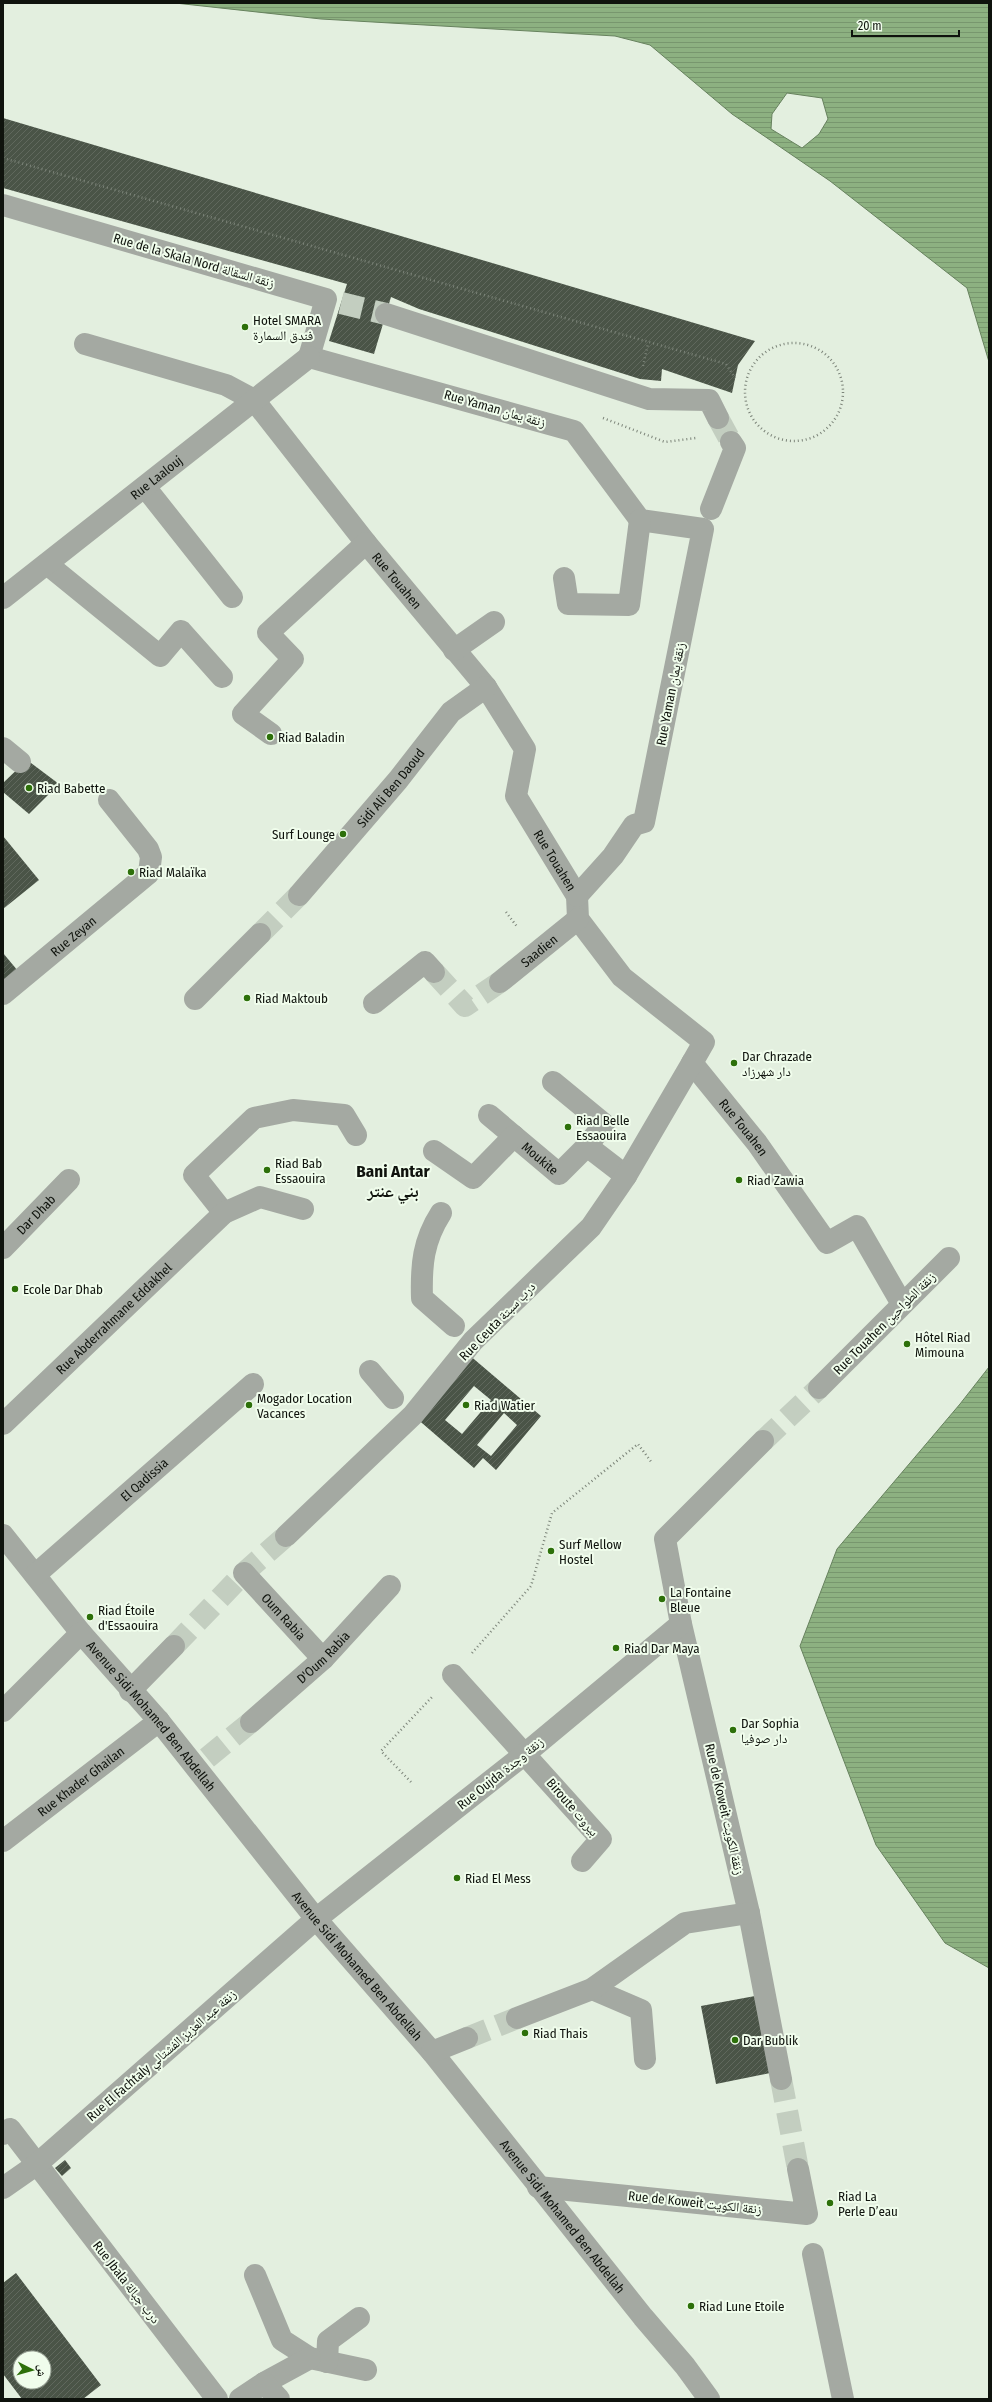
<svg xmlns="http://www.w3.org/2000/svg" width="992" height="2402" font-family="'Fira Sans Condensed','Noto Naskh Arabic',sans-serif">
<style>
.water{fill:url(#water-rules);stroke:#67825e;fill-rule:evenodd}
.building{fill:url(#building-hatch);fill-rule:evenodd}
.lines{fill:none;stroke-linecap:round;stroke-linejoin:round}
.minor-tunnel{stroke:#c3cec0;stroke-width:22;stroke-dasharray:22 11;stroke-linecap:butt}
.path{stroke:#7c8479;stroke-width:2.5;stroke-dasharray:1 3;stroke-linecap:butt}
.minor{stroke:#a4a9a2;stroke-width:22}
.poi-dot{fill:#2d700a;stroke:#f0fdec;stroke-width:1.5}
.labels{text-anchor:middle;stroke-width:4;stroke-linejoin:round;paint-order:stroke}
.street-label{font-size:13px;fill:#0f130d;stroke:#f0fdec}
.poi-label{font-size:13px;fill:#0f130d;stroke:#f0fdec;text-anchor:start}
.district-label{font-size:17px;font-weight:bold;fill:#0f130d;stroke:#f0fdec}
</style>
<defs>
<pattern id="water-rules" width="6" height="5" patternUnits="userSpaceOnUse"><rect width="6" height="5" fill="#8db181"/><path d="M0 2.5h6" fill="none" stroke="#78976e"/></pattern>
<pattern id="building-hatch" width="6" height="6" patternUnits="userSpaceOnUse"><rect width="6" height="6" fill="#4a5447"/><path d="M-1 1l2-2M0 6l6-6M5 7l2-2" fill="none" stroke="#60685d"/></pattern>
</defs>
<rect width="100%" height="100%" fill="#e3efdf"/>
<g class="water">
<path d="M175,3H989V362L967,288L830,181L732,114L650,45L615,36L321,19ZM787,93L822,98L828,119L819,134L802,148L771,129L772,114Z"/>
<polygon points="989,1367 989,1968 945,1943 876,1845 800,1646 837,1549 960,1404"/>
</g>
<g class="building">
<polygon points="3,118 755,341 738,365 732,393 662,369 661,381 640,379 419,309 391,297 374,354 329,341 347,284 3,188"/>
<polygon points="27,760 59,784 29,814 3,792 3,783"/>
<polygon points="3,836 39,880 3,909"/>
<polygon points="3,953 18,971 3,984"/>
<path d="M468,1354L541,1416L496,1470L483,1458L474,1468L415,1417ZM474,1386L491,1400L462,1434L445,1420ZM504,1413L517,1425L491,1456L477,1445Z"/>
<polygon points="755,1996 770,2073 716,2084 701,2006"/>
<polygon points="65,2160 71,2168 62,2176 55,2168"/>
<path d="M16,2273L101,2385L83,2399H22L3,2374V2283ZM20,2358H44V2382H20Z"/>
</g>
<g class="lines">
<g class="minor-tunnel">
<polyline points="341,303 386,314"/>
<polyline points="718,418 731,442"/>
<polyline points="260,934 299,895"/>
<polyline points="434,972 465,1006 500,982"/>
<polyline points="763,1441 819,1388"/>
<polyline points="174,1646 244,1573 286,1536"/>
<polyline points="207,1758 251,1722"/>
<polyline points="467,2038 517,2018"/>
<polyline points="781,2079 798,2169"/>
</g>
<g class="path">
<polyline points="3,158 726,364 735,378"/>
<circle cx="794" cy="392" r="49"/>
<polyline points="643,366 648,344"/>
<polyline points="603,418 665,442 696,438"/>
<polyline points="506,912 518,928"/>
<polyline points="472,1653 531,1586 552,1513 638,1444 652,1463"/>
<polyline points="411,1782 381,1751 432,1697"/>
</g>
<g class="minor">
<polyline points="3,205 326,299 309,357"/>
<polyline points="386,314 649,399 709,400 718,418"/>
<path id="s1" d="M85,344L226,385L254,400L366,543L486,687L525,749L516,796L577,896L578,919L622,977L704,1042L692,1063L757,1143L827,1243L857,1226L902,1304"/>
<polyline points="309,357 574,431 640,520 703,529 644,822 634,825 613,856 577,896"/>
<polyline points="145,487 232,597"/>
<polyline points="711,509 735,448 731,442"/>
<polyline points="47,564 160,656 181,631 222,677"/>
<polyline points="564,578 568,604 629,605 640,520"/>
<path id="s2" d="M3,598L309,357"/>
<polyline points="454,650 494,622"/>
<polyline points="271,734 243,714 293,659 268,633 366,543"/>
<polyline points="3,748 20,762"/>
<path id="s3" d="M299,895L398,780L451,712L486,687"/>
<path id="s4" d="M500,982L578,919"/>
<path id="s5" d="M3,994L149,873L151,857L148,849L109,800"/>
<polyline points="195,999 260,934"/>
<polyline points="374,1003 425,962 434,972"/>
<polyline points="553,1082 604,1124 587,1146"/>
<path id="s6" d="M489,1115L559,1174L587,1146L626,1176"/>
<polyline points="434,1151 473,1178 514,1136"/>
<polyline points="224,1213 194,1175 254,1118 293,1110 344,1115 356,1135"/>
<path d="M441,1213C423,1241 421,1265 422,1298L454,1326"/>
<path id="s7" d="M3,1248L69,1180"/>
<polyline points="370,1371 393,1398"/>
<polyline points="819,1388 949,1258"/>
<path id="s8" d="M3,1424L224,1213L260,1197L303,1209"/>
<polyline points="763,1441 665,1539 681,1624 749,1913 781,2079"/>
<path id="s9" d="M3,1535L81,1633L159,1721L316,1919L432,2052L643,2317L685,2366L709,2399"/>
<polyline points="286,1536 413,1415 473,1341 591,1227 626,1176 692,1063"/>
<path id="s10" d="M244,1573L323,1659"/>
<path id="s11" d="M35,1575L253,1384"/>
<polyline points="453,1675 601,1839 582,1861"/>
<polyline points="130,1691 174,1646"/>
<polyline points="3,1711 81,1633"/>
<path id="s12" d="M251,1722L323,1659L390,1586"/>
<path id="s13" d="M3,1841L159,1721"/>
<polyline points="592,1989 641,2010 645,2059"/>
<polyline points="517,2018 592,1989 685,1923 749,1913"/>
<polyline points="432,2052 467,2038"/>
<polyline points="3,2134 10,2129 217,2399"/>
<polyline points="538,2187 807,2214 798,2169"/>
<polyline points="3,2188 36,2165 316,1919 526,1753 681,1624"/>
<polyline points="813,2254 843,2399"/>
<polyline points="255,2275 282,2340 310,2358 366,2370"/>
<polyline points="327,2362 328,2341 359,2318"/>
<polyline points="264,2383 310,2358"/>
<polyline points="240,2399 264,2383 279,2399"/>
</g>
</g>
<g class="poi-dot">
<circle cx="245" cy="327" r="4"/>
<circle cx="270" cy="737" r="4"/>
<circle cx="29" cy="788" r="4"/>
<circle cx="343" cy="834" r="4"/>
<circle cx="131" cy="872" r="4"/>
<circle cx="247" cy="998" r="4"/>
<circle cx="734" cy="1063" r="4"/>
<circle cx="568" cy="1127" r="4"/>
<circle cx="267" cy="1170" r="4"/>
<circle cx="739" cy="1180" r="4"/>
<circle cx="15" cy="1289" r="4"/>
<circle cx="907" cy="1344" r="4"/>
<circle cx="249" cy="1405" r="4"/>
<circle cx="466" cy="1405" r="4"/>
<circle cx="551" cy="1551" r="4"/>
<circle cx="662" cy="1599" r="4"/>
<circle cx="90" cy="1617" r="4"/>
<circle cx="616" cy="1648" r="4"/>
<circle cx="733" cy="1730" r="4"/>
<circle cx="457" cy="1878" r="4"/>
<circle cx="525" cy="2033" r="4"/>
<circle cx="735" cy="2040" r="4"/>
<circle cx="830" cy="2203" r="4"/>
<circle cx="691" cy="2306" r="4"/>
</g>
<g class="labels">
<g class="street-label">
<text transform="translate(194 260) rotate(16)" y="5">Rue de la Skala Nord زنقة السقالة</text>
<text transform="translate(495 408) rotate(16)" y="5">Rue Yaman زنقة يمان</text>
<text dy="5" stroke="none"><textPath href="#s2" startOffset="195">Rue Laalouj</textPath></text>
<text dy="5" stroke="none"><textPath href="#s1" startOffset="409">Rue Touahen</textPath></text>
<text transform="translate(670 694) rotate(-79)" y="5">Rue Yaman زنقة يمان</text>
<text dy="5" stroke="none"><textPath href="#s3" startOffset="141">Sidi Ali Ben Daoud</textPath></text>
<text dy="5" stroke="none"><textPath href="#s1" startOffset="744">Rue Touahen</textPath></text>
<text dy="5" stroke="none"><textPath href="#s5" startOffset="91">Rue Zeyan</textPath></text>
<text dy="5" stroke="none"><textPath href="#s4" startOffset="50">Saadien</textPath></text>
<text dy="5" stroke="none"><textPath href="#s1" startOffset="1093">Rue Touahen</textPath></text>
<text dy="5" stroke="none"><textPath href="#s6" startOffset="67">Moukite</textPath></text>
<text dy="5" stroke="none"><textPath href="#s7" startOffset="47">Dar Dhab</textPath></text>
<text dy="5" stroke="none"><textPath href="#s8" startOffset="153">Rue Abderrahmane Eddakhel</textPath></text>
<text transform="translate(497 1321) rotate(-46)" y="5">Rue Ceuta درب سبتة</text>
<text transform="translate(884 1323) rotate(-45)" y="5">Rue Touahen زنقة الطواحين</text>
<text dy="5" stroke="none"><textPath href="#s11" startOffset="145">El Qadissia</textPath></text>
<text dy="5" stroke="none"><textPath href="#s10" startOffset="59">Oum Rabia</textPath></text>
<text dy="5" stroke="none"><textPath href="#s12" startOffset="97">D'Oum Rabia</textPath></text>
<text dy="5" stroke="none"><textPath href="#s9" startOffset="234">Avenue Sidi Mohamed Ben Abdellah</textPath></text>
<text transform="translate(500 1773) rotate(-39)" y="5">Rue Oujda زنقة وجدة</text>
<text dy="5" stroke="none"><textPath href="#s13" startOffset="98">Rue Khader Ghailan</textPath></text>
<text transform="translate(573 1807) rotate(49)" y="5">Biroute بيروت</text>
<text transform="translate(725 1809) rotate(77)" y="5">Rue de Koweit زنقة الكويت</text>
<text dy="5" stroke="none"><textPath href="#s9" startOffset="558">Avenue Sidi Mohamed Ben Abdellah</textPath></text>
<text transform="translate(161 2055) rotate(-41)" y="5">Rue El Fachtaly زنقة عبد العزيز الفشتالي</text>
<text transform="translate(695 2202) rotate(6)" y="5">Rue de Koweit زنقة الكويت</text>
<text dy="5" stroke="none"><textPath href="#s9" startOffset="882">Avenue Sidi Mohamed Ben Abdellah</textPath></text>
<text transform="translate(127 2282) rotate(52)" y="5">Rue Jbala درب جبالة</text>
</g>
<g class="poi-label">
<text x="253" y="325">Hotel SMARA<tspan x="253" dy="15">فندق السمارة</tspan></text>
<text x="278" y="742">Riad Baladin</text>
<text x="37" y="793">Riad Babette</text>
<text x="335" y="839" text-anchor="end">Surf Lounge</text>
<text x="139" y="877">Riad Malaïka</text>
<text x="255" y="1003">Riad Maktoub</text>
<text x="742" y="1061">Dar Chrazade<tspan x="742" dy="15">دار شهرزاد</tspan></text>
<text x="576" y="1125">Riad Belle<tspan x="576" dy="15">Essaouira</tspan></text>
<text x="275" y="1168">Riad Bab<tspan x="275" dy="15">Essaouira</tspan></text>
<text x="747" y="1185">Riad Zawia</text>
<text x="23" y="1294">Ecole Dar Dhab</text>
<text x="915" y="1342">Hôtel Riad<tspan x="915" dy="15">Mimouna</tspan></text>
<text x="257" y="1403">Mogador Location<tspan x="257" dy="15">Vacances</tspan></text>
<text x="474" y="1410">Riad Watier</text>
<text x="559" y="1549">Surf Mellow<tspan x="559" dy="15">Hostel</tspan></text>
<text x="670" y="1597">La Fontaine<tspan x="670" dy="15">Bleue</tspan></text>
<text x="98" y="1615">Riad Étoile<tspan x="98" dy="15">d'Essaouira</tspan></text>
<text x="624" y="1653">Riad Dar Maya</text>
<text x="741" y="1728">Dar Sophia<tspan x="741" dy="15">دار صوفيا</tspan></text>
<text x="465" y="1883">Riad El Mess</text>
<text x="533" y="2038">Riad Thais</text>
<text x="743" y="2045">Dar Bublik</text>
<text x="838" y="2201">Riad La<tspan x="838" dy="15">Perle D’eau</tspan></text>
<text x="699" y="2311">Riad Lune Etoile</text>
</g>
<g class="district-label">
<text x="393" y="1177">Bani Antar<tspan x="393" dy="20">بني عنتر</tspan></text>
</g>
</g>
<rect width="992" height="2402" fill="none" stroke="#0f130d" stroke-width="8"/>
<g transform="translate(32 2370) rotate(96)"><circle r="19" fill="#f0fdec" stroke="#969f93"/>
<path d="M0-3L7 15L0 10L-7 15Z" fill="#2d700a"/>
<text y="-6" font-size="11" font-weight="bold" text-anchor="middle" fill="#0f130d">ش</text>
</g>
<path d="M852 30v6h107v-6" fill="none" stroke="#0f130d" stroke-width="2"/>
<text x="858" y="30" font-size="12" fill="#0f130d" stroke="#f0fdec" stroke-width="3" paint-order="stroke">20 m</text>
</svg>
